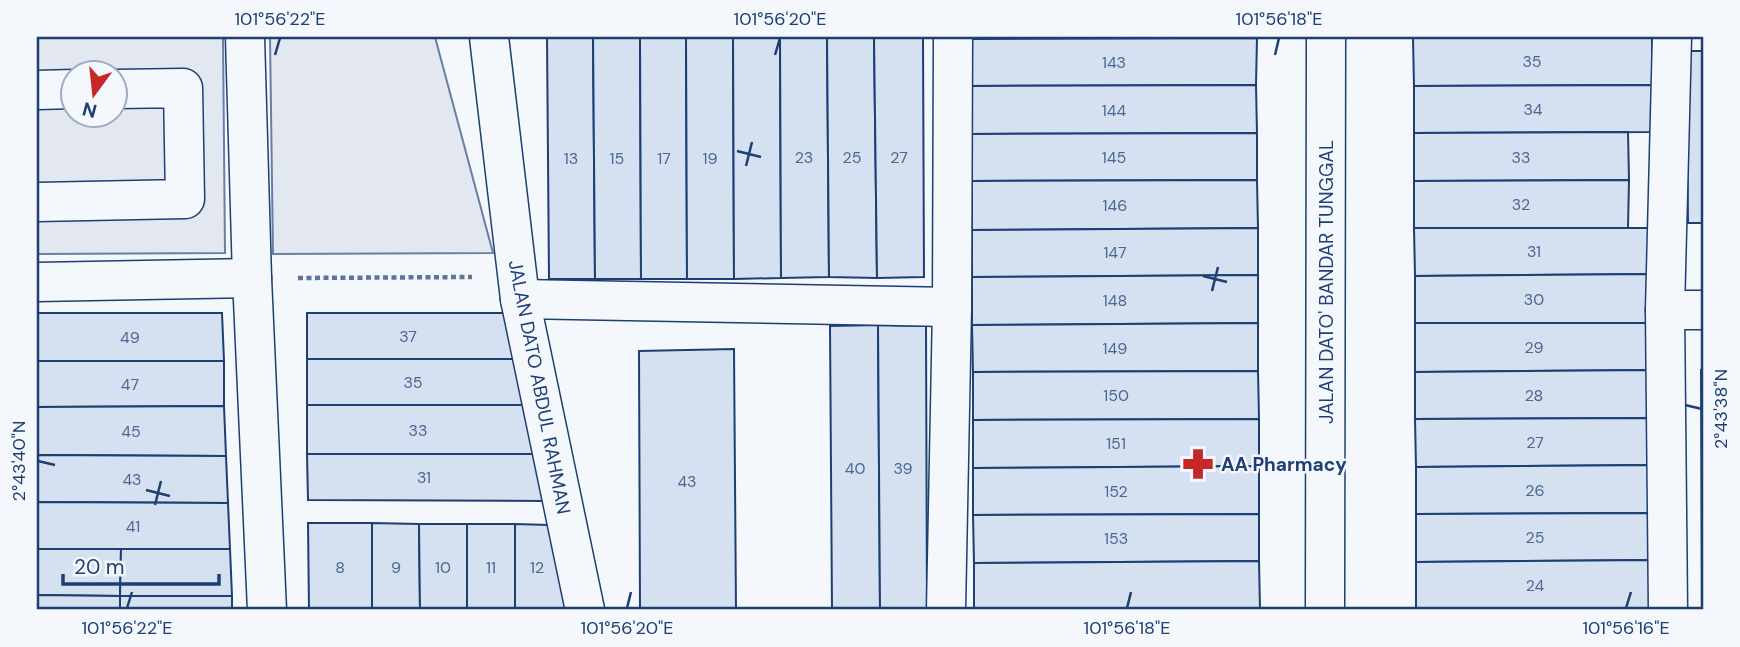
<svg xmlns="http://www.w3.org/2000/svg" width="1740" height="647" font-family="'DM Sans',sans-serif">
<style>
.parking{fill:#e3e8f0;stroke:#687fa3;stroke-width:2;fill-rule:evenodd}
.building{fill:#d5e0f0;stroke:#1d3f73;stroke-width:2}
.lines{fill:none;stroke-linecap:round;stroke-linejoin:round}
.minor-casing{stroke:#1d3f73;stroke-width:41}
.highway-casing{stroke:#1d3f73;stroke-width:41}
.path{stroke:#5e769c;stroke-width:4.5;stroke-dasharray:5 3.5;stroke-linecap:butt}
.minor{stroke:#f4f7fb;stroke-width:38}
.highway{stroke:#f4f7fb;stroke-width:38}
.ticks{fill:none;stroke:#1d3f73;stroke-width:2.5}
.labels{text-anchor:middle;stroke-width:5;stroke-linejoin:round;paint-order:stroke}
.number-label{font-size:16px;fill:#4b6792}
.street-label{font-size:19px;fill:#1d3f73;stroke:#f4f7fb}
.poi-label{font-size:19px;font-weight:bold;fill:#1d3f73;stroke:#f4f7fb;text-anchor:start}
.neatline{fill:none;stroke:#1d3f73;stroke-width:2.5}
.ticks-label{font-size:18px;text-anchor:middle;fill:#1d3f73}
</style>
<rect width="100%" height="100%" fill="#f4f7fb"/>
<g class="parking">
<path d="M37,37H223L225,253L37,254ZM74,74H116V116H74Z"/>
<polygon points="270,37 435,37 493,253 273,254"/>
</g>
<g class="building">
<polygon points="547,37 593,37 595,279 549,279"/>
<polygon points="593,37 640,37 641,279 595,279"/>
<polygon points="640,37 686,37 687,279 641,279"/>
<polygon points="686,37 733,37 734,279 687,279"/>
<polygon points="733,37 780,37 781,278 734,279"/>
<polygon points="780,37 827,37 829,277 781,278"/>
<polygon points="827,37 874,37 877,278 829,277"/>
<polygon points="874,37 923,37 924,277 877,278"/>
<polygon points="971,37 1257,37 1257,38 971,39"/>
<polygon points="1413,37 1652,37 1413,38"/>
<polygon points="1652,37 1652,85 1414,86 1413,38"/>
<polygon points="1257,38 1256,85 971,86 971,39"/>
<polygon points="1686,51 1703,51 1703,223 1688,223"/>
<polygon points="1256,85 1257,133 971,134 971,86"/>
<polygon points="1652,85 1652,132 1414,133 1414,86"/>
<polygon points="1628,132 1629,180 1414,181 1414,133"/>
<polygon points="1257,133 1257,180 972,181 971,134"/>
<polygon points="1257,180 1258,228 972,230 972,181"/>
<polygon points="1629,180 1628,228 1414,228 1414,181"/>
<polygon points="1258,228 1258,275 972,277 972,230"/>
<polygon points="1414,228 1653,228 1653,274 1415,276"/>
<polygon points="1653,274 1652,323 1415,323 1415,276"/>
<polygon points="1258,275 1258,323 972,325 972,277"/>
<polygon points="37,313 222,313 224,361 37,361"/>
<polygon points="307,313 505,313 515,359 307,359"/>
<polygon points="1258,323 1258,371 973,372 972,325"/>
<polygon points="1415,323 1652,323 1653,370 1415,372"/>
<polygon points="878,325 880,610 832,610 830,326"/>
<polygon points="878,325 926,326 927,610 880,610"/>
<polygon points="734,349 736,610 640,610 639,351"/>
<polygon points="307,359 515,359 524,405 307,405"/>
<polygon points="37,361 224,361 224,406 37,407"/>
<polygon points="1653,370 1654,418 1415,419 1415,372"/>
<polygon points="1701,370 1703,370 1703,607 1702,607"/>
<polygon points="1258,371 1259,419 973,420 973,372"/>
<polygon points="307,405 524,405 535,454 307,454"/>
<polygon points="224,406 226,456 37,455 37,407"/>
<polygon points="1654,418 1654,465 1416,467 1415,419"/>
<polygon points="1259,419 1259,466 973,468 973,420"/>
<polygon points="307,454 535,454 545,501 308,500"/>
<polygon points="37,455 226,456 228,503 37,502"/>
<polygon points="1654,465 1654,513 1416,514 1416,467"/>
<polygon points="1259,466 1259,514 973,515 973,468"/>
<polygon points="37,502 228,503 230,549 37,549"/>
<polygon points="1654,513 1654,560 1416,562 1416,514"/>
<polygon points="1259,514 1259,561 974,563 973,515"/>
<polygon points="308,523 372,523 372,610 309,610"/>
<polygon points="372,523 419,524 420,610 372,610"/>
<polygon points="419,524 467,524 467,610 420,610"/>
<rect x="467" y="524" width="48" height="86"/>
<polygon points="515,524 549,525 568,610 515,610"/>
<polygon points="37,549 121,549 120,596 37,595"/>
<polygon points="121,549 230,549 232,596 120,596"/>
<polygon points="1654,560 1654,608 1416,609 1416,562"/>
<polygon points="1259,561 1260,609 974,610 974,563"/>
<polygon points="37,595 120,596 120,610 37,610"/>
<rect x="120" y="596" width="112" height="14"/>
</g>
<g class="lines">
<defs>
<g id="minor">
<polyline points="245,37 252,278 267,610"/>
<polyline points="489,37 520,299 585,610"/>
<polyline points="37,90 74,89"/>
<polyline points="37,202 185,199 183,88 116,89"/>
<polyline points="37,282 252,278"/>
<polyline points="520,299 952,307"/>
<polyline points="1665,310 1703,310"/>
<polyline points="946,610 952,307 953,37"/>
<polyline points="1668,610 1665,310 1672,37"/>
</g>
<polyline id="highway" points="1325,610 1326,37"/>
</defs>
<use href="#minor" class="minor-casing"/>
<use href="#highway" class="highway-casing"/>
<polyline class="path" points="298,278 472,277"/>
<use href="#minor" class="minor"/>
<use href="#highway" class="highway"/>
</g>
<path class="ticks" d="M275,55L280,38M775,55L780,38M1275,55L1279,38M737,151L761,157M746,166L752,142M1203,276L1227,282M1212,291L1218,267M1685,405L1702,409M38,461L55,465M146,490L170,496M155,505L161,481M127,608L132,592M627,608L631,592M1127,608L1131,592M1626,608L1631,592"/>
<defs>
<symbol id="pharmacy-bare" viewBox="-9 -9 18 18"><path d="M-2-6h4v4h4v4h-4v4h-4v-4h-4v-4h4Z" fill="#c62828" stroke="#f4f7fb" stroke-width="2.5" paint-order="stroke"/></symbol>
</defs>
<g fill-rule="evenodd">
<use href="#pharmacy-bare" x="1176" y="442" width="44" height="44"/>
</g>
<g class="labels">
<g class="number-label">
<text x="1532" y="67">35</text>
<text x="1114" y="68">143</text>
<text x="1533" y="115">34</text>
<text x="1114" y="116">144</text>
<text x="804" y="163">23</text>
<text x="852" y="163">25</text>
<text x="899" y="163">27</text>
<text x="1114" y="163">145</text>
<text x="1521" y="163">33</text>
<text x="571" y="164">13</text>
<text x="617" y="164">15</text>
<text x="664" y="164">17</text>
<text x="710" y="164">19</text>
<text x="1521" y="210">32</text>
<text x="1115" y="211">146</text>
<text x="1534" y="257">31</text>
<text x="1115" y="258">147</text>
<text x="1534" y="305">30</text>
<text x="1115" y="306">148</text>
<text x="408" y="342">37</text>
<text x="130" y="343">49</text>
<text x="1534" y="353">29</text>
<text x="1115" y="354">149</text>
<text x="413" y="388">35</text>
<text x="130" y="390">47</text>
<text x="1116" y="401">150</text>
<text x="1534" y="401">28</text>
<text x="418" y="436">33</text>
<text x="131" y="437">45</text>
<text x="1535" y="448">27</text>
<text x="1116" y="449">151</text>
<text x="855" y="474">40</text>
<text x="903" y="474">39</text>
<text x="424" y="483">31</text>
<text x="132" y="485">43</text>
<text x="687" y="487">43</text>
<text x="1535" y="496">26</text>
<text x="1116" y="497">152</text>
<text x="133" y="532">41</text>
<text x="1535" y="543">25</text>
<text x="1116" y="544">153</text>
<text x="340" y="573">8</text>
<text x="396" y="573">9</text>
<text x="443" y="573">10</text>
<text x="491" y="573">11</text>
<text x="537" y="573">12</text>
<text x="1535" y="591">24</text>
</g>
<g class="street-label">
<text transform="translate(1326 282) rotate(-90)" y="7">JALAN DATO' BANDAR TUNGGAL</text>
<text transform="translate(540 387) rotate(79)" y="7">JALAN DATO ABDUL RAHMAN</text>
</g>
<g class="poi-label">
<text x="1221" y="471">AA Pharmacy</text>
</g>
</g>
<rect width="1740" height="647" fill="none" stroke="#f4f7fb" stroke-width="77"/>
<g transform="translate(94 94) rotate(195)"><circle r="33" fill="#f4f7fb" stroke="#9eadc5" stroke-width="2"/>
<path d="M0-5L12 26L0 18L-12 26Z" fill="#c62828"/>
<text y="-10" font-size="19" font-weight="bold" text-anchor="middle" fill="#1d3f73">N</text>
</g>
<path d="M63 574v10h156v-10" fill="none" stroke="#1d3f73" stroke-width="3.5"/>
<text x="74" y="574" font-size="21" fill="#1d3f73" stroke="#f4f7fb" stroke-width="5" paint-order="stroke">20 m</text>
<rect x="38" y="38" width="1664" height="570" class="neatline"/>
<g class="ticks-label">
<text x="280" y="25">101°56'22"E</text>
<text x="780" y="25">101°56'20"E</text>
<text x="1279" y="25">101°56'18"E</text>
<text transform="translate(1721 409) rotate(-90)" y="6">2°43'38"N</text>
<text transform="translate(19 461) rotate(-90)" y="6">2°43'40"N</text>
<text x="127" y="634">101°56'22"E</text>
<text x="627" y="634">101°56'20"E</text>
<text x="1127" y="634">101°56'18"E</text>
<text x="1626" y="634">101°56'16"E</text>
</g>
</svg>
